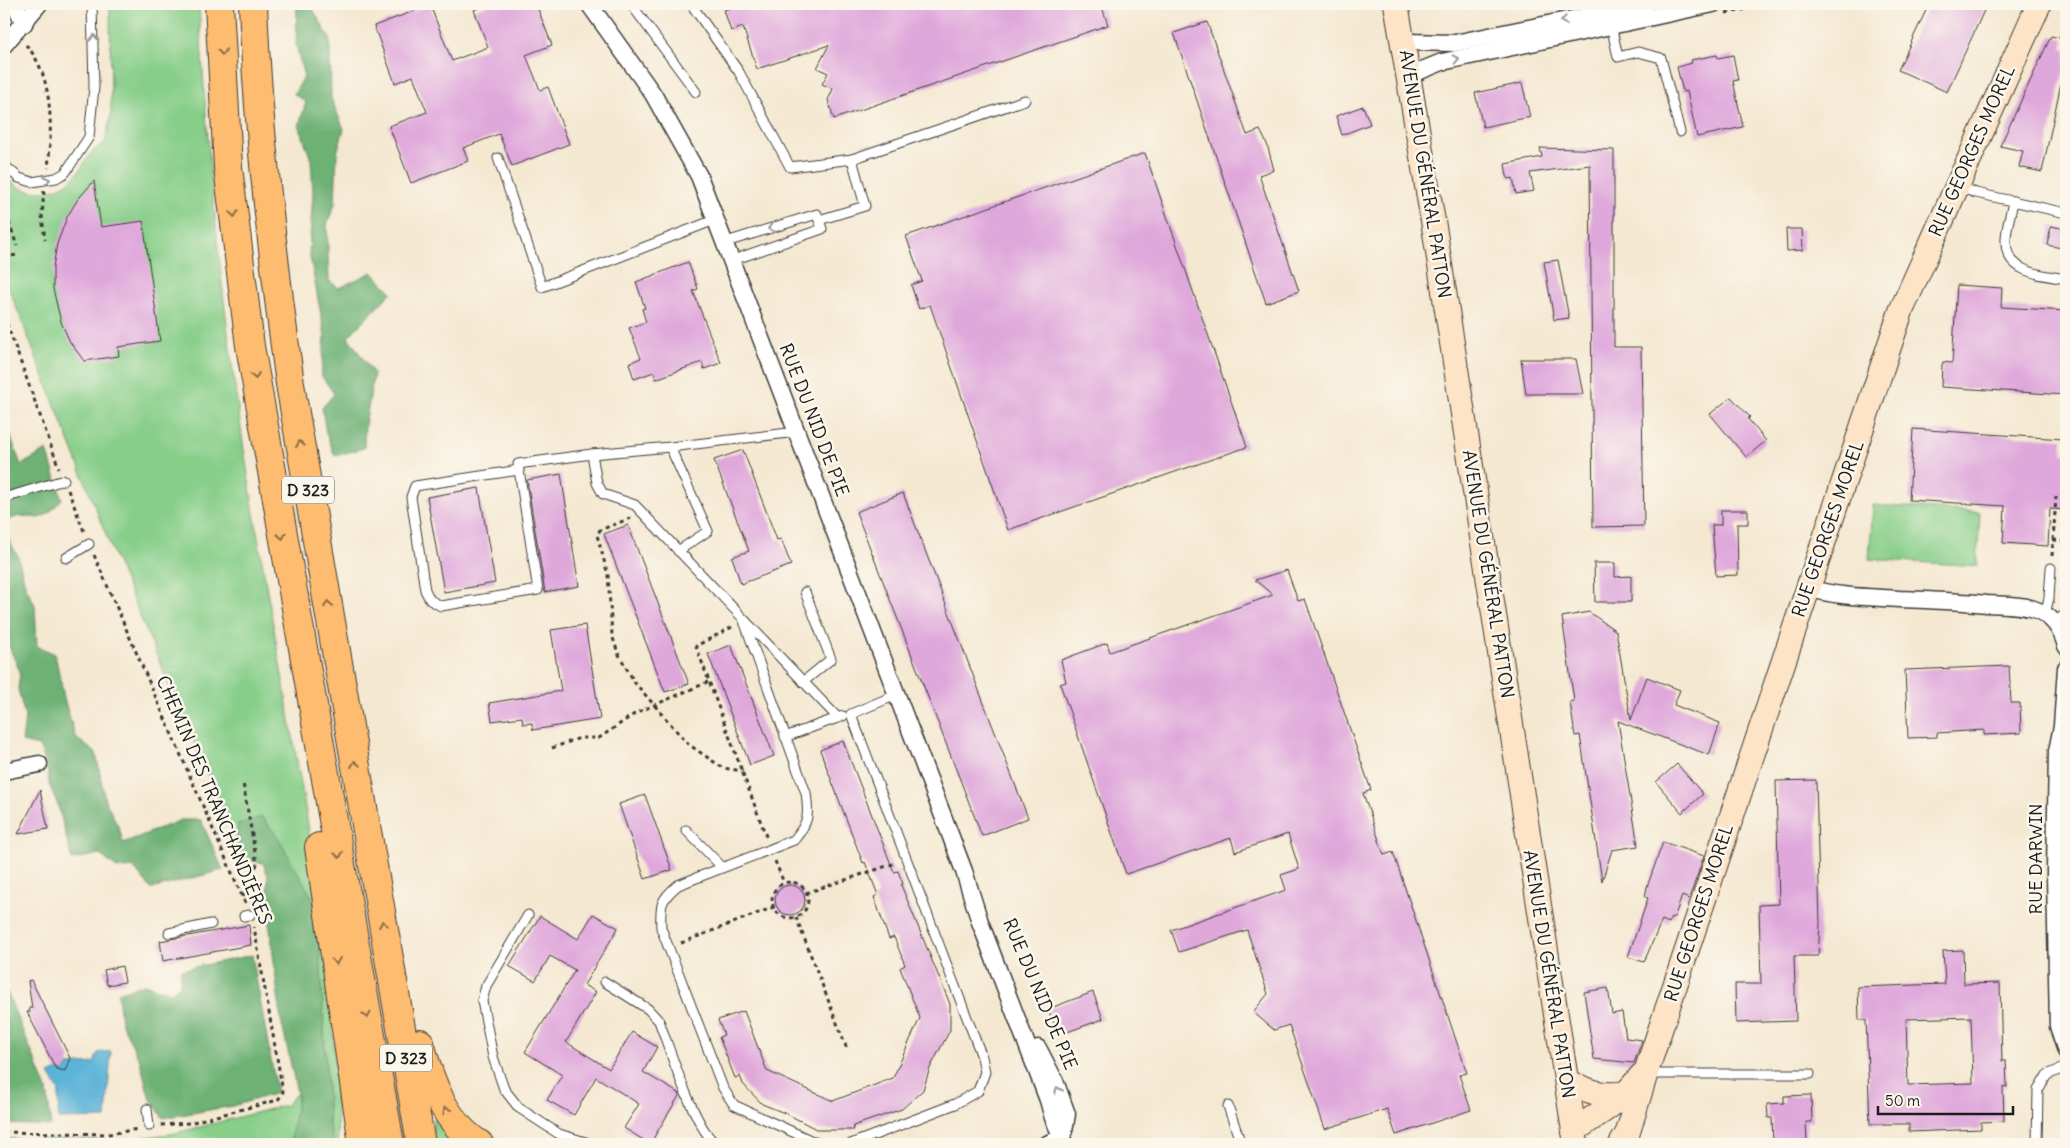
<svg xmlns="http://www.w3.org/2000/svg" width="2070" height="1148" font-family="Delius,sans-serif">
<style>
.green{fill:#87ce89;stroke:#527552}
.forest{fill:#6db175;stroke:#446648}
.water{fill:#5bb3d8;stroke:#3c687a}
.building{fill:#dfa8db;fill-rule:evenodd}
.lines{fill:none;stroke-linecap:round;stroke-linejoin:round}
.lane-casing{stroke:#3c3b37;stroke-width:11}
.street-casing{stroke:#3c3b37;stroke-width:19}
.secondary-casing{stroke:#3c3b37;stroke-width:26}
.highway-casing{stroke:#3c3b37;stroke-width:30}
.path{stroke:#3c3b37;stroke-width:3;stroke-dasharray:4 4;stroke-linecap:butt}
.lane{stroke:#fff;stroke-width:9}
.street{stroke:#fff;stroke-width:16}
.secondary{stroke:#fee4c6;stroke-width:24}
.highway{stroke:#fdbc70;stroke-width:28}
.oneway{stroke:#999}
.oneway2{stroke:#8c6c46}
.labels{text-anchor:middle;stroke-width:5;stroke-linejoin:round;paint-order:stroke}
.shield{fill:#fbf7ec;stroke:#5f5e5a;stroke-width:1}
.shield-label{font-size:16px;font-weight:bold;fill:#1c1c1c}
.street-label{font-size:18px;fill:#1c1c1c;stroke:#fbf7ec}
</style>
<rect width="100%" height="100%" fill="#fbf7ec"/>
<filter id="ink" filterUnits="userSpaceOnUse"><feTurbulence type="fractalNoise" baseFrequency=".02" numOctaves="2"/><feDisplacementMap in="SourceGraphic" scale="10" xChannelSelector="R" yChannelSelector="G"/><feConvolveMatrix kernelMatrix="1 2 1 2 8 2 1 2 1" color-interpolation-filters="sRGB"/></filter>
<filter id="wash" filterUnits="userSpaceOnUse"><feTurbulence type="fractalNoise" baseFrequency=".0096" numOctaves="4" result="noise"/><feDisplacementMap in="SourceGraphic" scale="20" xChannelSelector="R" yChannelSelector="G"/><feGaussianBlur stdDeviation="1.12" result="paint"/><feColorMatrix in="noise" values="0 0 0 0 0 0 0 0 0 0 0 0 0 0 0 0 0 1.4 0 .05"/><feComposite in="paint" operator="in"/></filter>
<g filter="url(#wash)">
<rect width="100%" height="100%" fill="#f4e8d1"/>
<g class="green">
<path d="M110,4H199C207,160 223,315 247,469C270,618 300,765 322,914C333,990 335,1067 338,1144H334L329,1125L319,934L238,824L237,844L114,555L4,276V175C10,180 15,186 23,189C38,195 63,190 74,177C87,163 86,153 105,143L111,113Z"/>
<polygon points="1873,505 1980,512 1977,566 1869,559"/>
<polygon points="297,1093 296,1117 290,1144 4,1144 4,1138 125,1140 176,1133 286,1105"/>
<polygon points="441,1119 458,1144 434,1144 432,1120"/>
</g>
<g class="forest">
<polygon points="297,4 315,4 313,9 330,39 331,98 344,129 337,153 335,204 327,224 329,281 339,288 372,272 392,292 348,337 374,374 365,425 364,448 335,456 326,433 322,408 334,394 321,375 325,336 309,252 313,192 311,160 299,125 306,102 294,94 304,77 296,45"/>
<polygon points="4,418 21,465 47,450 62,499 48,514 39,518 20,516 4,521"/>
<polygon points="4,532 18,556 25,585 35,605 37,646 55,654 65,702 76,738 96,753 105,800 120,830 123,843 181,820 201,820 223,870 151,889 133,867 118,869 99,854 72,860 58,805 49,784 47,766 39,746 22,742 25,717 18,689 20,672 8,644 5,624"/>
<path d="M262,817L277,836L314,901L319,934L329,1125L334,1144H290L298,1097L281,1020L267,905L268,876L263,863C234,859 236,850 238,824Z"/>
<polygon points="252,955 277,1093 233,1106 163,1118 149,1096 140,1061 121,1022 118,993 144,984 170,993 180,985 181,970"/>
<polygon points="4,985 47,1089 51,1126 4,1124"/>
</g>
<polygon class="water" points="111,1051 106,1118 58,1119 59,1091 49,1074 58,1070 64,1072 69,1065 94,1063 98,1053"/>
<g id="blocks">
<g class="building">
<polygon points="490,4 536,4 552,45 526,55 540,90 548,87 569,144 512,166 499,134 463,148 468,161 411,183 389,126 427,112 413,76 395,83 374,26 430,5 452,61 488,47 474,10"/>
<polygon points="743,4 1101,4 1108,25 834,119 828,100 833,89 822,84 828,73 817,68 829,45 757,69 743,27 731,31 724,10"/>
<polygon points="1929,4 1987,4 1947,92 1898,70"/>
<polygon points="1207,22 1247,135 1260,130 1267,144 1274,170 1259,175 1299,291 1266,303 1174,33"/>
<polygon points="2051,36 2064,39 2062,48 2066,49 2066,60 2042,172 2019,167 2023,151 2000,146"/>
<polygon points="1717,55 1718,58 1733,55 1738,80 1733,81 1743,127 1697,137 1687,91 1683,92 1677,67 1692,63 1691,60"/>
<polygon points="1522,83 1530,117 1483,127 1475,93"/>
<polygon points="1363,106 1370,124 1342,135 1336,116"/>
<polygon points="1540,148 1614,150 1614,347 1641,347 1644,526 1593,527 1590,165 1530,173 1534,191 1516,194 1513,178 1509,179 1507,176 1505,164 1542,157"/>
<polygon points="1145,153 1247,447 1008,530 930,305 919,309 911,285 922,281 906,236"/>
<polygon points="94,181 101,227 143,221 160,341 118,347 119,356 84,361 70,342 61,322 53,289 53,267 57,244 67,217 78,199"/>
<polygon points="2051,226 2066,229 2066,249 2047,245"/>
<polygon points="1786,229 1802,229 1803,250 1787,251"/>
<polygon points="1558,260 1569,318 1554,320 1544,262"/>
<polygon points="688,262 698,289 693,291 721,363 704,369 702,362 656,379 654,372 634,379 629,363 641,358 629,328 646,322 642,309 645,308 636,282"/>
<polygon points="1957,285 2002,288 2001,307 2066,311 2066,395 1941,387 1942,365 1943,362 1952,363"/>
<polygon points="1521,359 1576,359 1583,394 1526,394"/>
<polygon points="1731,397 1750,417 1748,419 1766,441 1746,457 1710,414"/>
<polygon points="1913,429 2063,439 2062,454 2066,454 2066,510 2050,509 2048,546 2003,543 2005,506 1909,500"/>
<polygon points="743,450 777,540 781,539 791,565 741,584 732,557 749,551 714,460"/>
<polygon points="561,474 579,586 545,592 527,480"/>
<polygon points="479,488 495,583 444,592 427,497"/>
<polygon points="903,493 1028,818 982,836 856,512"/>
<polygon points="1721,510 1748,510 1748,524 1737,524 1738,575 1716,576 1712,525 1721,525"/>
<polygon points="628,525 689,684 665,692 604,534"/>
<polygon points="1594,563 1615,563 1615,577 1631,576 1631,602 1595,602"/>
<polygon points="1287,570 1298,601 1305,599 1371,790 1363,793 1384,855 1393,852 1467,1073 1459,1075 1471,1110 1396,1135 1387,1109 1325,1129 1289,1025 1274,1030 1253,1012 1268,994 1247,930 1179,952 1171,930 1286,890 1281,875 1299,869 1288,834 1235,852 1231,838 1126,874 1060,684 1066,682 1061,660 1107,643 1110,652 1273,595 1255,580"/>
<polygon points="1589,612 1616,631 1631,720 1647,677 1680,690 1674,705 1720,723 1709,755 1618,721 1638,846 1612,850 1602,881 1580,735 1575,736 1570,702 1574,701 1562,617"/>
<polygon points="585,625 600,719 533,730 532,723 523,724 522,717 492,721 489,703 561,691 551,630"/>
<polygon points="731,645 774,756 750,765 708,654"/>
<polygon points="2009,666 2011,703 2020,703 2021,733 1984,735 1984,730 1937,733 1937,737 1908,738 1905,670"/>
<polygon points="843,741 894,872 898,871 903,884 901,885 950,1004 950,1030 930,1068 923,1090 902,1109 853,1126 854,1130 818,1130 787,1114 762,1104 743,1084 740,1076 735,1078 719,1037 724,1035 718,1020 744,1011 767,1071 833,1101 893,1078 910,1040 920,1018 900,968 905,965 894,937 889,939 874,897 878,895 865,862 863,863 820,750"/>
<polygon points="1677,764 1703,794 1682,813 1656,782"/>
<polygon points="1816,780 1820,924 1818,956 1794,956 1796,1021 1736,1023 1735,984 1761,984 1759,905 1779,904 1776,781"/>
<polygon points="40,790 48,829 18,834"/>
<polygon points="645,795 672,870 645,879 619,804"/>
<polygon points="1663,842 1704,856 1689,899 1682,896 1674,918 1671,917 1669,923 1662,920 1644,962 1628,957 1648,898 1645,897 1647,887"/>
<circle cx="790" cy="900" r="15"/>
<polygon points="593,914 618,928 584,985 596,992 566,1042 609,1069 632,1032 657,1047 643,1072 680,1094 650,1144 624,1128 639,1104 596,1077 574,1115 547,1100 562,1075 525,1052 575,970 550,956 535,981 509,966 540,916 578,939"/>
<polygon points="249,925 251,945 163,961 160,941"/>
<path d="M1963,950L1964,984L2000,983L2002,1061H2006L2007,1087L2003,1088L2004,1121L1981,1122V1129L1909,1132V1124H1870L1866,1020H1859L1858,987L1945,984L1943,951ZM1971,1017L1973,1083L1908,1085L1906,1019Z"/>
<polygon points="122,966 125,982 107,985 104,970"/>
<polygon points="31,980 70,1058 65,1071 56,1069 27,1012 30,1012 29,1008 32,1008 28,981"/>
<polygon points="1608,988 1612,1014 1622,1012 1626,1038 1642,1040 1634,1063 1594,1059 1584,992"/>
<polygon points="1093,992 1103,1019 1059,1035 1048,1009"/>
<polygon points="1811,1095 1812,1122 1806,1122 1807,1144 1773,1144 1772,1118 1768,1118 1767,1104 1784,1103 1784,1096"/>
</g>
</g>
</g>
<g filter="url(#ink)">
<use href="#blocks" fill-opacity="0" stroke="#3c3b37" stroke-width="1"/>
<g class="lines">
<defs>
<g id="lane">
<polyline points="631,4 696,92"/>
<polyline points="691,4 739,72 790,167 852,159 1025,100"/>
<polyline points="1611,25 1618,57 1638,52 1661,58 1680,132"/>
<polyline points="498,158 542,287 717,219"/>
<polyline points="4,165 19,178 32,182 56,178 65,173 89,137 94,87 92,4"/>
<polyline points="1959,187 1976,193 2066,213"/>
<path d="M2013,201C2011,214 2005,230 2006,243C2007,274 2044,275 2066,279"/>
<polyline points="819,220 865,206 852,159"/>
<polyline points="726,242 817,214 822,229 733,260"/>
<polyline points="670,447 708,531 678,551"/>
<polyline points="592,454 597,483 603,494 635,505 838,718"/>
<polyline points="519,470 415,486 411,497 425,590 430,600 441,606 538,590 519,470 518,464 592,454 670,447 797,432"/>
<polyline points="4,498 64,480"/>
<polyline points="66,558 89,544"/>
<polyline points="2045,614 2049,598 2051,568"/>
<path d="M744,621L806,793C809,815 809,822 794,840L678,885C660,900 660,905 661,928L723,1088L734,1105L819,1144"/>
<polyline points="2054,622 2066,614"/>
<polyline points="803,682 831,659 805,592"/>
<polyline points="785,737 843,716"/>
<polyline points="686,830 722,867"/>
<polyline points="528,915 486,986 482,1001 493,1057 504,1089 519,1108 559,1134 592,1144"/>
<polyline points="244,916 250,915"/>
<polyline points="169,933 211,924"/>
<path d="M605,982L648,1009L659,1021C669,1047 696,1133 717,1144"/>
<polyline points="1646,1074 1810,1074"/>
<polyline points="1228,1106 1241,1144"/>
<polyline points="147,1109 149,1126"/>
<polyline points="851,1144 955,1104 978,1091 985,1072 982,1057 851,714 896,695"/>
<polyline points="2037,1144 2038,1090 2047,1075 2066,1067"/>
</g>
<g id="street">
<polyline points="15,4 24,24"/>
<polyline points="589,4 653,94 699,176 964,871 980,922 1048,1100 1053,1118 1065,1144"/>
<polyline points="1404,42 1455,43 1646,4"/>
<polyline points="4,45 39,4"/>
<polyline points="1410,75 1442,62 1713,4"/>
<path d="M1808,588C1837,597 1868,597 1899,599C1928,600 1957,601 1987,604C2003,605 2024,604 2039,611C2054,618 2062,631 2066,646"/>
<polyline points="2066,668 2062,726 2057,751 2055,873 2058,1027 2066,1051"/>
<polyline points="4,771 39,764"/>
<polyline points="1038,1048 1055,1081 1067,1114 1063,1137"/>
<polyline points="1047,1144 1063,1137"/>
</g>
<g id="secondary">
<polyline points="1396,4 1435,233 1576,1144"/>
<path d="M1567,1082C1592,1092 1600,1097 1628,1093"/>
<path d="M1574,1131C1601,1111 1620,1103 1641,1076"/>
<polyline points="1621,1144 1628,1132 1648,1066 1901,311 2039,4"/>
</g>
<g id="highway">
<polyline points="219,4 228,167 250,346 390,1144"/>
<path d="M253,4C258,131 273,258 290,384L421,1144"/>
<polyline points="319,847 363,1144"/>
<path d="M420,1043C430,1081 444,1122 479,1144"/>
</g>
</defs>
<use href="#lane" class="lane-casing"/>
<use href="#street" class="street-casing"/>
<use href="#secondary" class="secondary-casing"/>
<use href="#highway" class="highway-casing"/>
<g class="path">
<polyline points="1726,13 1772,4"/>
<path d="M26,45C54,76 52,129 48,168"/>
<polyline points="44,191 42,216 45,240"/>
<polyline points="4,207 17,246"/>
<polyline points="4,257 17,255"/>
<polyline points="4,316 59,468"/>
<polyline points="68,490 85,534"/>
<polyline points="631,518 600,530 597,535 608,575 612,635 618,653 635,683 688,744 723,768 743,771"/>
<polyline points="2053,540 2066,541"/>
<polyline points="94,555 245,903"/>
<polyline points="2052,556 2056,497"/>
<polyline points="732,627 696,646 767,839"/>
<polyline points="552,748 580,738 599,738 636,713 708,682"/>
<polyline points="775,861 784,883"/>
<circle cx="790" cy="900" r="18"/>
<polyline points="806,893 896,863"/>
<polyline points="243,897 257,864 243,783"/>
<polyline points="796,917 847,1049"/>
<polyline points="681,943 774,907"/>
<polyline points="161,1125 189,1123 278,1100 283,1092 254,927"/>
<polyline points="4,1132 109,1134 138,1129"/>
</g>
<use href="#lane" class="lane"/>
<use href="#street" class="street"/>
<use href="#secondary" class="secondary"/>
<use href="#highway" class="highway"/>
</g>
<defs><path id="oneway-chevron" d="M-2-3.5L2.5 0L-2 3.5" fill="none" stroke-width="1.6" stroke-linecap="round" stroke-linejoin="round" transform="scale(1.25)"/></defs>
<g class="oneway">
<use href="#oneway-chevron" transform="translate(1564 21) rotate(169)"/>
<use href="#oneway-chevron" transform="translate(94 38) rotate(-92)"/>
<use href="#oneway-chevron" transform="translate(1456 59) rotate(-13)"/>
<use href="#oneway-chevron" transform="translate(47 180) rotate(-12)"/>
<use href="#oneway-chevron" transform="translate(771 228) rotate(163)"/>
<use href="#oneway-chevron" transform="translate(1058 1090) rotate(-112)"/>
</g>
<g class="oneway2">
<use href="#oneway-chevron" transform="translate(222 52) rotate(87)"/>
<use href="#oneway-chevron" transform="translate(234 214) rotate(83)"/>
<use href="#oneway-chevron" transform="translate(255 376) rotate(80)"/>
<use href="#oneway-chevron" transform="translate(300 444) rotate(-100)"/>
<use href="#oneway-chevron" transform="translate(282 536) rotate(80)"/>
<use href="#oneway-chevron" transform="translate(328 604) rotate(-100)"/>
<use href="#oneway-chevron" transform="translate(355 764) rotate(-100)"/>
<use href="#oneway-chevron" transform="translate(339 855) rotate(80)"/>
<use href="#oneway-chevron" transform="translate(383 924) rotate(-100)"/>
<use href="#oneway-chevron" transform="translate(336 961) rotate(82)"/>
<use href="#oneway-chevron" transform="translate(367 1015) rotate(80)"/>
<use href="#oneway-chevron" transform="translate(446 1110) rotate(-119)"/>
</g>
</g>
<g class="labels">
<g class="shield">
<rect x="282" y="476.5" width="52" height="27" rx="4"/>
<rect x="380" y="1044.5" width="52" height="27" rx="4"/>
</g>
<g class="shield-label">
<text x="308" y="496">D 323</text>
<text x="406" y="1064">D 323</text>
</g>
<g class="street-label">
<text transform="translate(1972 151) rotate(-66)" y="6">RUE GEORGES MOREL</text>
<text transform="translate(1425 174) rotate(81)" y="6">AVENUE DU GÉNÉRAL PATTON</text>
<text transform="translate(814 420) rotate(69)" y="6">RUE DU NID DE PIE</text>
<text transform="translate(1828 529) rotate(-71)" y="6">RUE GEORGES MOREL</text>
<text transform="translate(1488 574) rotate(81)" y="6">AVENUE DU GÉNÉRAL PATTON</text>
<text transform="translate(214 800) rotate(67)" y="6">CHEMIN DES TRANCHANDIÈRES</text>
<text transform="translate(2036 859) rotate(-90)" y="6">RUE DARWIN</text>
<text transform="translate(1699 913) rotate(-72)" y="6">RUE GEORGES MOREL</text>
<text transform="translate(1549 974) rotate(81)" y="6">AVENUE DU GÉNÉRAL PATTON</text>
<text transform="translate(1040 994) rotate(67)" y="6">RUE DU NID DE PIE</text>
</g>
</g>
<rect width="2070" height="1148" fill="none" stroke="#fbf7ec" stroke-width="20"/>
<path d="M1878 1106v8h135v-8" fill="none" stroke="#1c1c1c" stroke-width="2.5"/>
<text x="1885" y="1106" font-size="15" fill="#1c1c1c" stroke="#fbf7ec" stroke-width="4" paint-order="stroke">50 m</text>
</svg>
